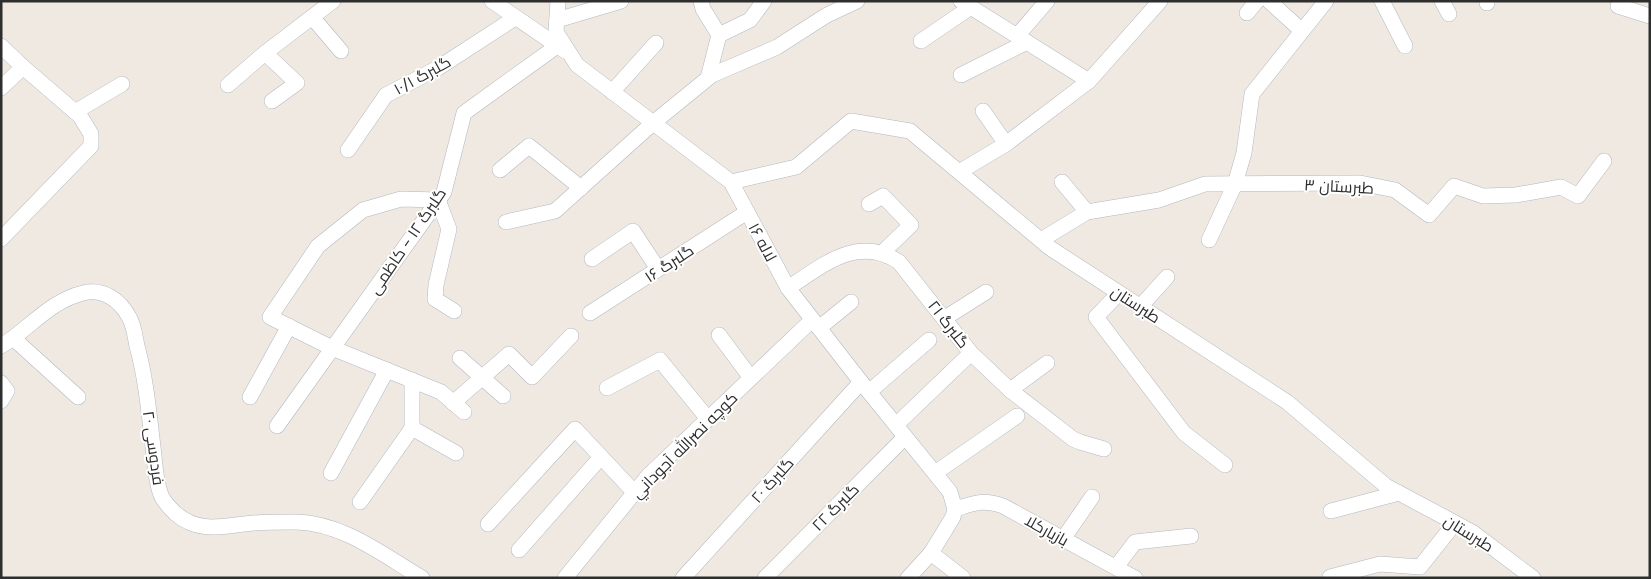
<svg xmlns="http://www.w3.org/2000/svg" width="1651" height="579" font-family="'DM Sans',Cairo,sans-serif">
<style>
.lines{fill:none;stroke-linecap:round;stroke-linejoin:round}
.street-casing{stroke:#b4b7c1;stroke-width:16}
.street{stroke:#fff;stroke-width:15}
.labels{text-anchor:middle;stroke-width:4;stroke-linejoin:round;paint-order:stroke}
.street-label{font-size:16px;fill:#2e2e2e;stroke:#fff}
</style>
<rect width="100%" height="100%" fill="#efe9e1"/>
<g class="lines">
<defs>
<g id="street">
<polyline points="492,1 565,51"/>
<polyline points="558,1 556,32 577,65 731,182 788,288 861,382 950,492 955,509 953,517 931,553 963,578"/>
<polyline points="701,1 703,9 719,35 708,78"/>
<polyline points="961,1 1089,81 1160,1"/>
<polyline points="1269,1 1302,31"/>
<polyline points="1382,1 1405,46"/>
<polyline points="1442,1 1449,14"/>
<polyline points="1487,1 1487,3"/>
<polyline points="1620,1 1618,6 1650,16"/>
<polyline points="1247,13 1257,1"/>
<polyline points="312,17 341,51"/>
<polyline points="557,20 621,1"/>
<polyline points="719,35 750,20 764,1"/>
<polyline points="1017,36 1047,1"/>
<polyline points="921,41 971,7"/>
<polyline points="1,46 23,67 80,116 91,134 91,146 1,239"/>
<polyline points="961,75 1027,42"/>
<polyline points="228,85 265,53"/>
<polyline points="1,88 23,67"/>
<polyline points="612,92 656,43"/>
<polyline points="272,101 297,83 265,53 333,1"/>
<polyline points="983,111 1006,144"/>
<polyline points="75,112 122,84"/>
<polyline points="348,150 386,95 438,68 515,18"/>
<polyline points="500,170 529,146 581,188"/>
<polyline points="959,172 1006,144 1089,81"/>
<polyline points="731,182 796,167 851,121 910,131 1050,248 1287,402 1386,486 1472,532 1533,578"/>
<polyline points="1062,182 1087,212"/>
<polyline points="869,204 883,196 911,225 882,253"/>
<polyline points="506,222 555,211 653,123 712,75 777,47 827,15 857,1"/>
<polyline points="1041,240 1087,212 1159,200 1205,184 1360,183 1395,190 1429,215 1454,186 1483,196 1516,195 1561,187 1578,196 1604,161"/>
<polyline points="1209,240 1235,184 1244,153 1252,94 1326,1"/>
<polyline points="592,259 633,231 658,269"/>
<path d="M788,288C822,266 858,234 899,262L971,353L1010,390L1073,439L1080,442L1104,449"/>
<polyline points="1119,293 1096,317 1184,433 1225,465"/>
<polyline points="1140,307 1167,277"/>
<polyline points="454,311 435,299 436,285 449,229 438,200 401,199 363,210 318,246 270,317 332,348 441,392 464,412"/>
<polyline points="590,313 747,212"/>
<polyline points="945,318 986,292"/>
<polyline points="819,328 851,302"/>
<polyline points="719,335 751,378"/>
<polyline points="13,338 78,397"/>
<path d="M1,346C29,329 50,301 83,293C103,288 120,300 129,317C134,325 135,337 137,346C146,379 149,413 153,447C155,462 155,480 161,495C163,501 171,509 175,513C200,535 225,525 254,523C268,522 282,522 296,522C343,523 383,555 422,578"/>
<polyline points="460,358 503,396"/>
<polyline points="1,383 7,391 1,401"/>
<polyline points="607,388 660,360 708,419"/>
<polyline points="1010,390 1047,363"/>
<polyline points="869,392 929,340"/>
<polyline points="250,397 289,326"/>
<polyline points="453,403 509,354 532,377 571,336"/>
<polyline points="896,425 971,353"/>
<polyline points="277,426 444,192 464,113 557,46"/>
<polyline points="412,428 456,453"/>
<polyline points="331,473 387,370"/>
<polyline points="935,473 1017,416"/>
<polyline points="360,502 412,428 412,380"/>
<path d="M955,509C975,503 982,499 1003,506L1135,578"/>
<polyline points="1331,511 1399,493"/>
<polyline points="488,524 575,429 635,493"/>
<polyline points="1063,539 1092,497"/>
<polyline points="519,550 601,457"/>
<polyline points="1116,567 1135,542 1191,536"/>
<polyline points="1330,577 1380,564 1420,567 1455,523"/>
<polyline points="565,578 648,476 812,320"/>
<polyline points="683,578 861,382"/>
<polyline points="765,578 905,437"/>
<polyline points="908,578 931,553"/>
</g>
</defs>
<use href="#street" class="street-casing"/>
<use href="#street" class="street"/>
</g>
<g class="labels">
<g class="street-label">
<text transform="translate(422 75) rotate(-29)" y="6">گلبرگ ۱۰/۱</text>
<text transform="translate(1339 186) rotate(3)" y="6">طبرستان ۳</text>
<text transform="translate(407 241) rotate(-56)" y="6">گلبرگ ۱۲ - کاظمی</text>
<text transform="translate(763 242) rotate(62)" y="6">لاله ۱۶</text>
<text transform="translate(669 263) rotate(-33)" y="6">گلبرگ ۱۶</text>
<text transform="translate(1136 304) rotate(33)" y="6">طبرستان</text>
<text transform="translate(949 324) rotate(52)" y="6">گلبرگ ۲۱</text>
<text transform="translate(684 445) rotate(-45)" y="6">كوچه نصرالله آجوداني</text>
<text transform="translate(154 448) rotate(82)" y="6">فردوسی ۲۰</text>
<text transform="translate(772 480) rotate(-48)" y="6">گلبرگ ۲۰</text>
<text transform="translate(835 507) rotate(-45)" y="6">گلبرگ ۲۲</text>
<text transform="translate(1047 530) rotate(29)" y="6">بازیارکلا</text>
<text transform="translate(1469 533) rotate(32)" y="6">طبرستان</text>
</g>
</g>
<rect width="1651" height="579" fill="none" stroke="#2e2e2e" stroke-width="5"/>
</svg>
